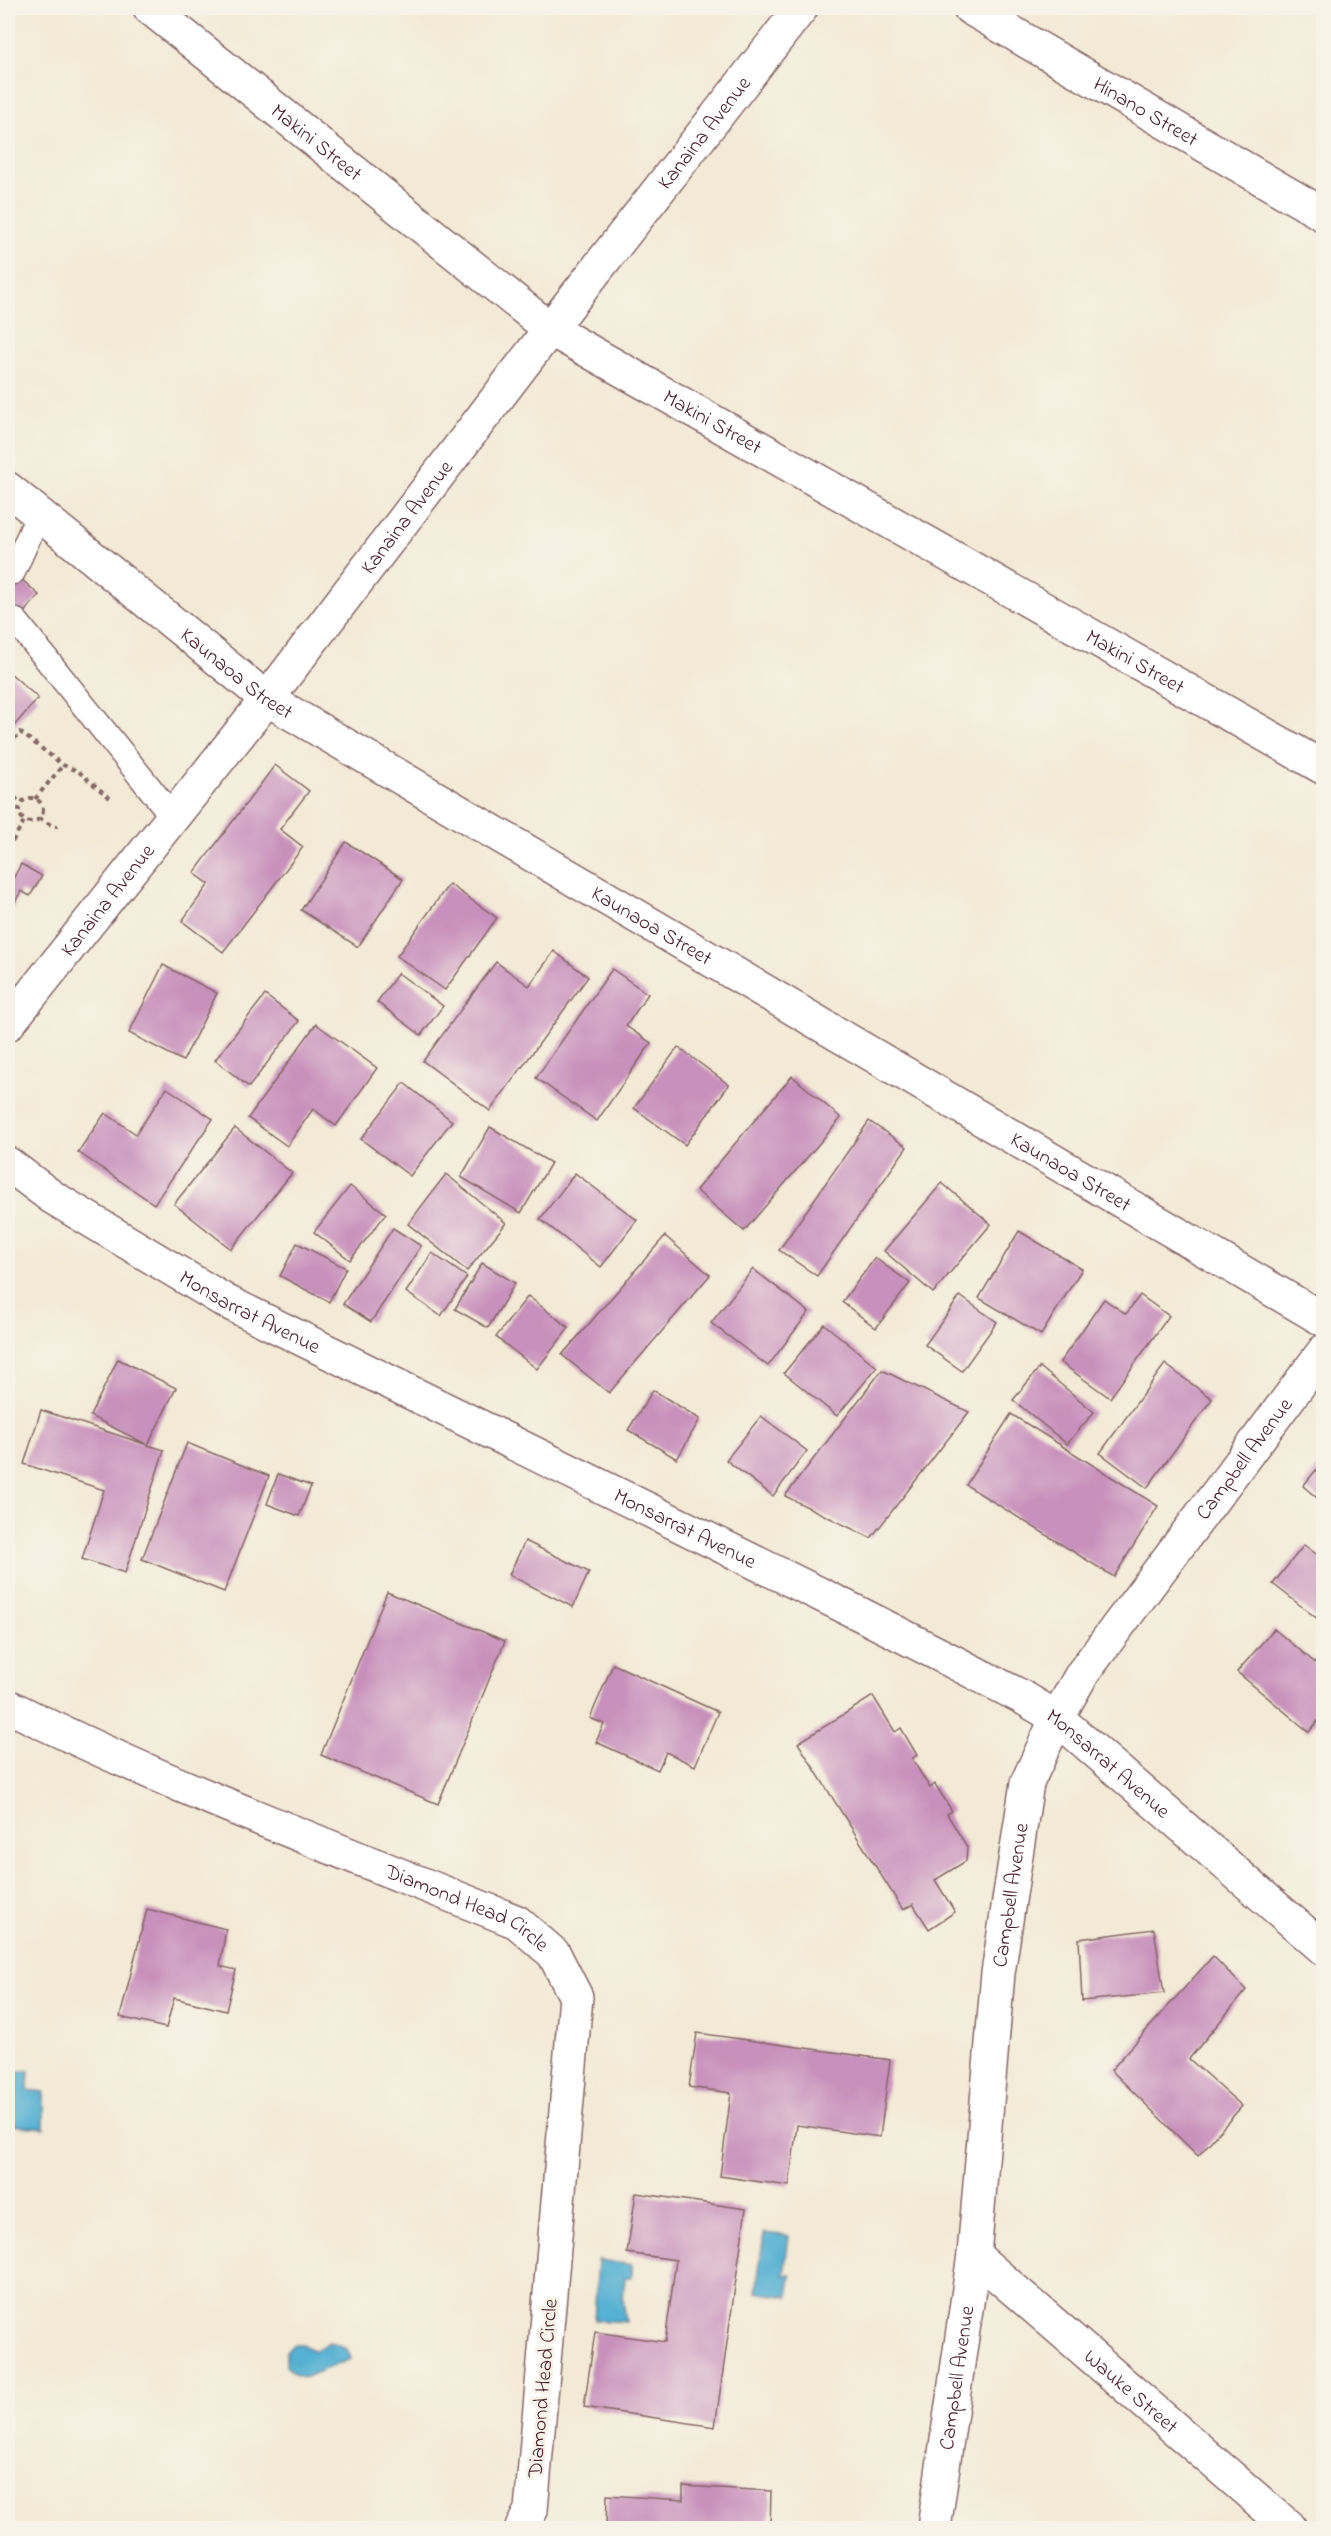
<svg xmlns="http://www.w3.org/2000/svg" width="1331" height="2536" font-family="'Indie Flower',sans-serif">
<style>
.water{fill:#54b0d2;stroke:#4f687e;stroke-width:1.5}
.building{fill:#c890bc}
.lines{fill:none;stroke-linecap:round;stroke-linejoin:round}
.service-casing{stroke:#856666;stroke-width:27}
.minor-casing{stroke:#856666;stroke-width:36}
.tertiary-casing{stroke:#856666;stroke-width:36}
.path{stroke:#856666;stroke-width:4;stroke-dasharray:4.5 4.5;stroke-linecap:butt}
.service{stroke:#fff;stroke-width:24}
.minor{stroke:#fff;stroke-width:33}
.tertiary{stroke:#fff;stroke-width:33}
.labels{text-anchor:middle;stroke-width:6;stroke-linejoin:round;paint-order:stroke}
.street-label{font-size:21px;fill:#4a1f2b;stroke:#f7f3e8}
</style>
<rect width="100%" height="100%" fill="#f7f3e8"/>
<filter id="ink" filterUnits="userSpaceOnUse"><feTurbulence type="fractalNoise" baseFrequency=".0167" numOctaves="2"/><feDisplacementMap in="SourceGraphic" scale="12" xChannelSelector="R" yChannelSelector="G"/><feConvolveMatrix kernelMatrix="1 2 1 2 8 2 1 2 1" color-interpolation-filters="sRGB"/></filter>
<filter id="wash" filterUnits="userSpaceOnUse"><feTurbulence type="fractalNoise" baseFrequency=".008" numOctaves="4" result="noise"/><feDisplacementMap in="SourceGraphic" scale="24" xChannelSelector="R" yChannelSelector="G"/><feGaussianBlur stdDeviation="1.35" result="paint"/><feColorMatrix in="noise" values="0 0 0 0 0 0 0 0 0 0 0 0 0 0 0 0 0 1.4 0 .05"/><feComposite in="paint" operator="in"/></filter>
<g filter="url(#wash)">
<rect width="100%" height="100%" fill="#f3ead5"/>
<g class="water">
<polygon points="11,2071 29,2071 28,2090 44,2092 44,2128 8,2125 8,2090 10,2090"/>
<polygon points="764,2233 789,2236 784,2275 791,2275 788,2297 756,2292"/>
<polygon points="598,2260 632,2265 632,2278 625,2278 623,2299 626,2322 594,2320"/>
<path d="M329,2342C340,2345 349,2347 351,2359L303,2378L294,2374L286,2365V2352L294,2344H303L314,2351Z"/>
</g>
<g id="blocks">
<g class="building">
<polygon points="8,567 39,595 8,631"/>
<polygon points="8,671 38,698 8,733"/>
<polygon points="275,765 309,791 280,829 303,847 223,952 182,921 209,884 194,873"/>
<polygon points="346,842 403,879 358,947 301,910"/>
<polygon points="21,864 42,876 30,896 21,891 8,916 8,874 14,877"/>
<polygon points="449,884 497,918 445,990 397,956"/>
<polygon points="554,951 588,977 490,1111 423,1061 496,962 529,986"/>
<polygon points="163,965 217,993 183,1061 129,1033"/>
<polygon points="612,969 648,994 626,1026 651,1043 597,1121 536,1078"/>
<polygon points="398,973 443,1006 421,1035 377,1002"/>
<polygon points="265,995 299,1021 249,1087 215,1060"/>
<polygon points="316,1024 377,1068 336,1126 313,1109 287,1146 248,1118"/>
<polygon points="678,1047 729,1085 685,1145 634,1108"/>
<polygon points="792,1076 841,1118 744,1231 696,1190"/>
<polygon points="404,1083 452,1121 410,1176 361,1139"/>
<polygon points="167,1088 213,1119 154,1204 78,1152 105,1113 136,1134"/>
<polygon points="869,1121 907,1147 817,1276 779,1250"/>
<polygon points="490,1127 551,1163 521,1213 461,1177"/>
<polygon points="235,1128 292,1173 231,1249 174,1204"/>
<polygon points="575,1173 637,1220 601,1267 540,1219"/>
<polygon points="446,1174 506,1223 467,1271 408,1224"/>
<polygon points="942,1183 991,1224 933,1293 884,1251"/>
<polygon points="350,1186 386,1214 350,1260 314,1232"/>
<polygon points="393,1228 421,1246 371,1322 343,1304"/>
<polygon points="1019,1231 1082,1269 1041,1335 979,1298"/>
<polygon points="665,1236 710,1275 609,1393 562,1355"/>
<polygon points="297,1243 346,1268 329,1302 280,1276"/>
<polygon points="432,1253 467,1277 441,1316 406,1292"/>
<polygon points="875,1258 910,1283 876,1328 842,1302"/>
<polygon points="482,1263 515,1283 488,1328 455,1309"/>
<polygon points="753,1269 809,1312 768,1366 711,1323"/>
<polygon points="1140,1295 1169,1316 1110,1398 1060,1362 1104,1299 1126,1314"/>
<polygon points="528,1296 569,1328 537,1369 496,1337"/>
<polygon points="960,1296 997,1322 962,1371 925,1345"/>
<polygon points="824,1324 877,1367 837,1416 784,1373"/>
<polygon points="118,1359 176,1388 148,1445 164,1450 125,1573 82,1559 104,1490 24,1464 41,1410 148,1445 90,1416"/>
<polygon points="1165,1364 1212,1399 1147,1488 1100,1453"/>
<polygon points="1040,1367 1094,1412 1067,1444 1013,1400"/>
<polygon points="882,1370 969,1412 871,1538 785,1496"/>
<polygon points="653,1390 700,1419 677,1459 628,1430"/>
<polygon points="1011,1414 1158,1506 1114,1577 966,1485"/>
<polygon points="761,1416 807,1451 773,1496 726,1460"/>
<polygon points="187,1443 269,1476 224,1592 142,1559"/>
<polygon points="1324,1460 1324,1504 1303,1486"/>
<polygon points="278,1474 311,1486 299,1516 267,1504"/>
<polygon points="525,1541 589,1572 573,1607 509,1575"/>
<polygon points="1304,1545 1324,1560 1324,1624 1273,1584"/>
<polygon points="387,1592 505,1641 438,1804 321,1755"/>
<polygon points="1274,1629 1324,1670 1324,1713 1309,1732 1237,1672"/>
<polygon points="613,1664 718,1712 695,1766 666,1752 658,1770 596,1742 604,1724 590,1718"/>
<polygon points="873,1696 895,1732 901,1728 917,1755 912,1759 930,1788 935,1784 952,1811 947,1814 967,1847 966,1861 935,1880 955,1912 929,1929 913,1904 903,1910 798,1743"/>
<polygon points="147,1909 226,1929 220,1966 236,1970 226,2011 174,1998 166,2028 120,2017"/>
<polygon points="1154,1929 1164,1993 1082,2001 1079,1939"/>
<polygon points="1213,1956 1246,1990 1189,2059 1242,2106 1198,2156 1111,2070"/>
<polygon points="697,2033 890,2060 880,2137 797,2125 789,2186 720,2176 731,2093 689,2087"/>
<polygon points="636,2193 746,2209 715,2427 584,2407 595,2332 665,2342 676,2260 627,2253"/>
<polygon points="683,2486 771,2491 770,2528 606,2528 607,2495 683,2500"/>
</g>
</g>
</g>
<g filter="url(#ink)">
<use href="#blocks" fill-opacity="0" stroke="#856666" stroke-width="1.5"/>
<g class="lines">
<defs>
<g id="service">
<polyline points="13,572 39,514"/>
<polyline points="16,621 173,817"/>
</g>
<g id="minor">
<path id="s1" d="M150,8L550,329L1324,768"/>
<path id="s2" d="M970,8L1324,215"/>
<path id="s3" d="M8,489L267,699L1324,1320"/>
<path id="s4" d="M8,1024L267,699L550,329L801,8"/>
<path id="s5" d="M8,1706C173,1788 347,1853 517,1922L554,1954L576,1997L531,2510L522,2528"/>
<path id="s6" d="M974,2255L1290,2528"/>
<path id="s7" d="M934,2528L974,2255L998,1973L1027,1783L1057,1718"/>
</g>
<g id="tertiary">
<path id="s8" d="M8,1164L52,1197L225,1301L862,1615L1022,1697L1057,1718L1324,1949"/>
<path id="s9" d="M1057,1718L1082,1674L1324,1351"/>
</g>
</defs>
<use href="#service" class="service-casing"/>
<use href="#minor" class="minor-casing"/>
<use href="#tertiary" class="tertiary-casing"/>
<g class="path">
<polyline points="8,746 20,732 63,765 78,771 112,800"/>
<polyline points="8,791 21,803"/>
<circle cx="31" cy="810" r="12"/>
<polyline points="35,799 63,765"/>
<polyline points="39,818 53,826 58,826"/>
<polyline points="8,849 24,821"/>
</g>
<use href="#service" class="service"/>
<use href="#minor" class="minor"/>
<use href="#tertiary" class="tertiary"/>
</g>
</g>
<g class="labels">
<g class="street-label">
<text dy="7" stroke="none"><textPath href="#s2" startOffset="204">Hinano Street</textPath></text>
<text dy="7" stroke="none"><textPath href="#s4" startOffset="1131">Kanaina Avenue</textPath></text>
<text dy="7" stroke="none"><textPath href="#s1" startOffset="214">Makini Street</textPath></text>
<text dy="7" stroke="none"><textPath href="#s1" startOffset="700">Makini Street</textPath></text>
<text dy="7" stroke="none"><textPath href="#s4" startOffset="645">Kanaina Avenue</textPath></text>
<text dy="7" stroke="none"><textPath href="#s1" startOffset="1186">Makini Street</textPath></text>
<text dy="7" stroke="none"><textPath href="#s3" startOffset="294">Kaunaoa Street</textPath></text>
<text dy="7" stroke="none"><textPath href="#s4" startOffset="159">Kanaina Avenue</textPath></text>
<text dy="7" stroke="none"><textPath href="#s3" startOffset="780">Kaunaoa Street</textPath></text>
<text dy="7" stroke="none"><textPath href="#s3" startOffset="1266">Kaunaoa Street</textPath></text>
<text dy="7" stroke="none"><textPath href="#s8" startOffset="284">Monsarrat Avenue</textPath></text>
<text dy="7" stroke="none"><textPath href="#s9" startOffset="320">Campbell Avenue</textPath></text>
<text dy="7" stroke="none"><textPath href="#s8" startOffset="770">Monsarrat Avenue</textPath></text>
<text dy="7" stroke="none"><textPath href="#s8" startOffset="1256">Monsarrat Avenue</textPath></text>
<text dy="7" stroke="none"><textPath href="#s7" startOffset="638">Campbell Avenue</textPath></text>
<text dy="7" stroke="none"><textPath href="#s5" startOffset="502">Diamond Head Circle</textPath></text>
<text dy="7" stroke="none"><textPath href="#s7" startOffset="152">Campbell Avenue</textPath></text>
<text transform="translate(542 2388) rotate(-85)" y="7">Diamond Head Circle</text>
<text dy="7" stroke="none"><textPath href="#s6" startOffset="208">Wauke Street</textPath></text>
</g>
</g>
<rect width="1331" height="2536" fill="none" stroke="#f7f3e8" stroke-width="30"/>
</svg>
